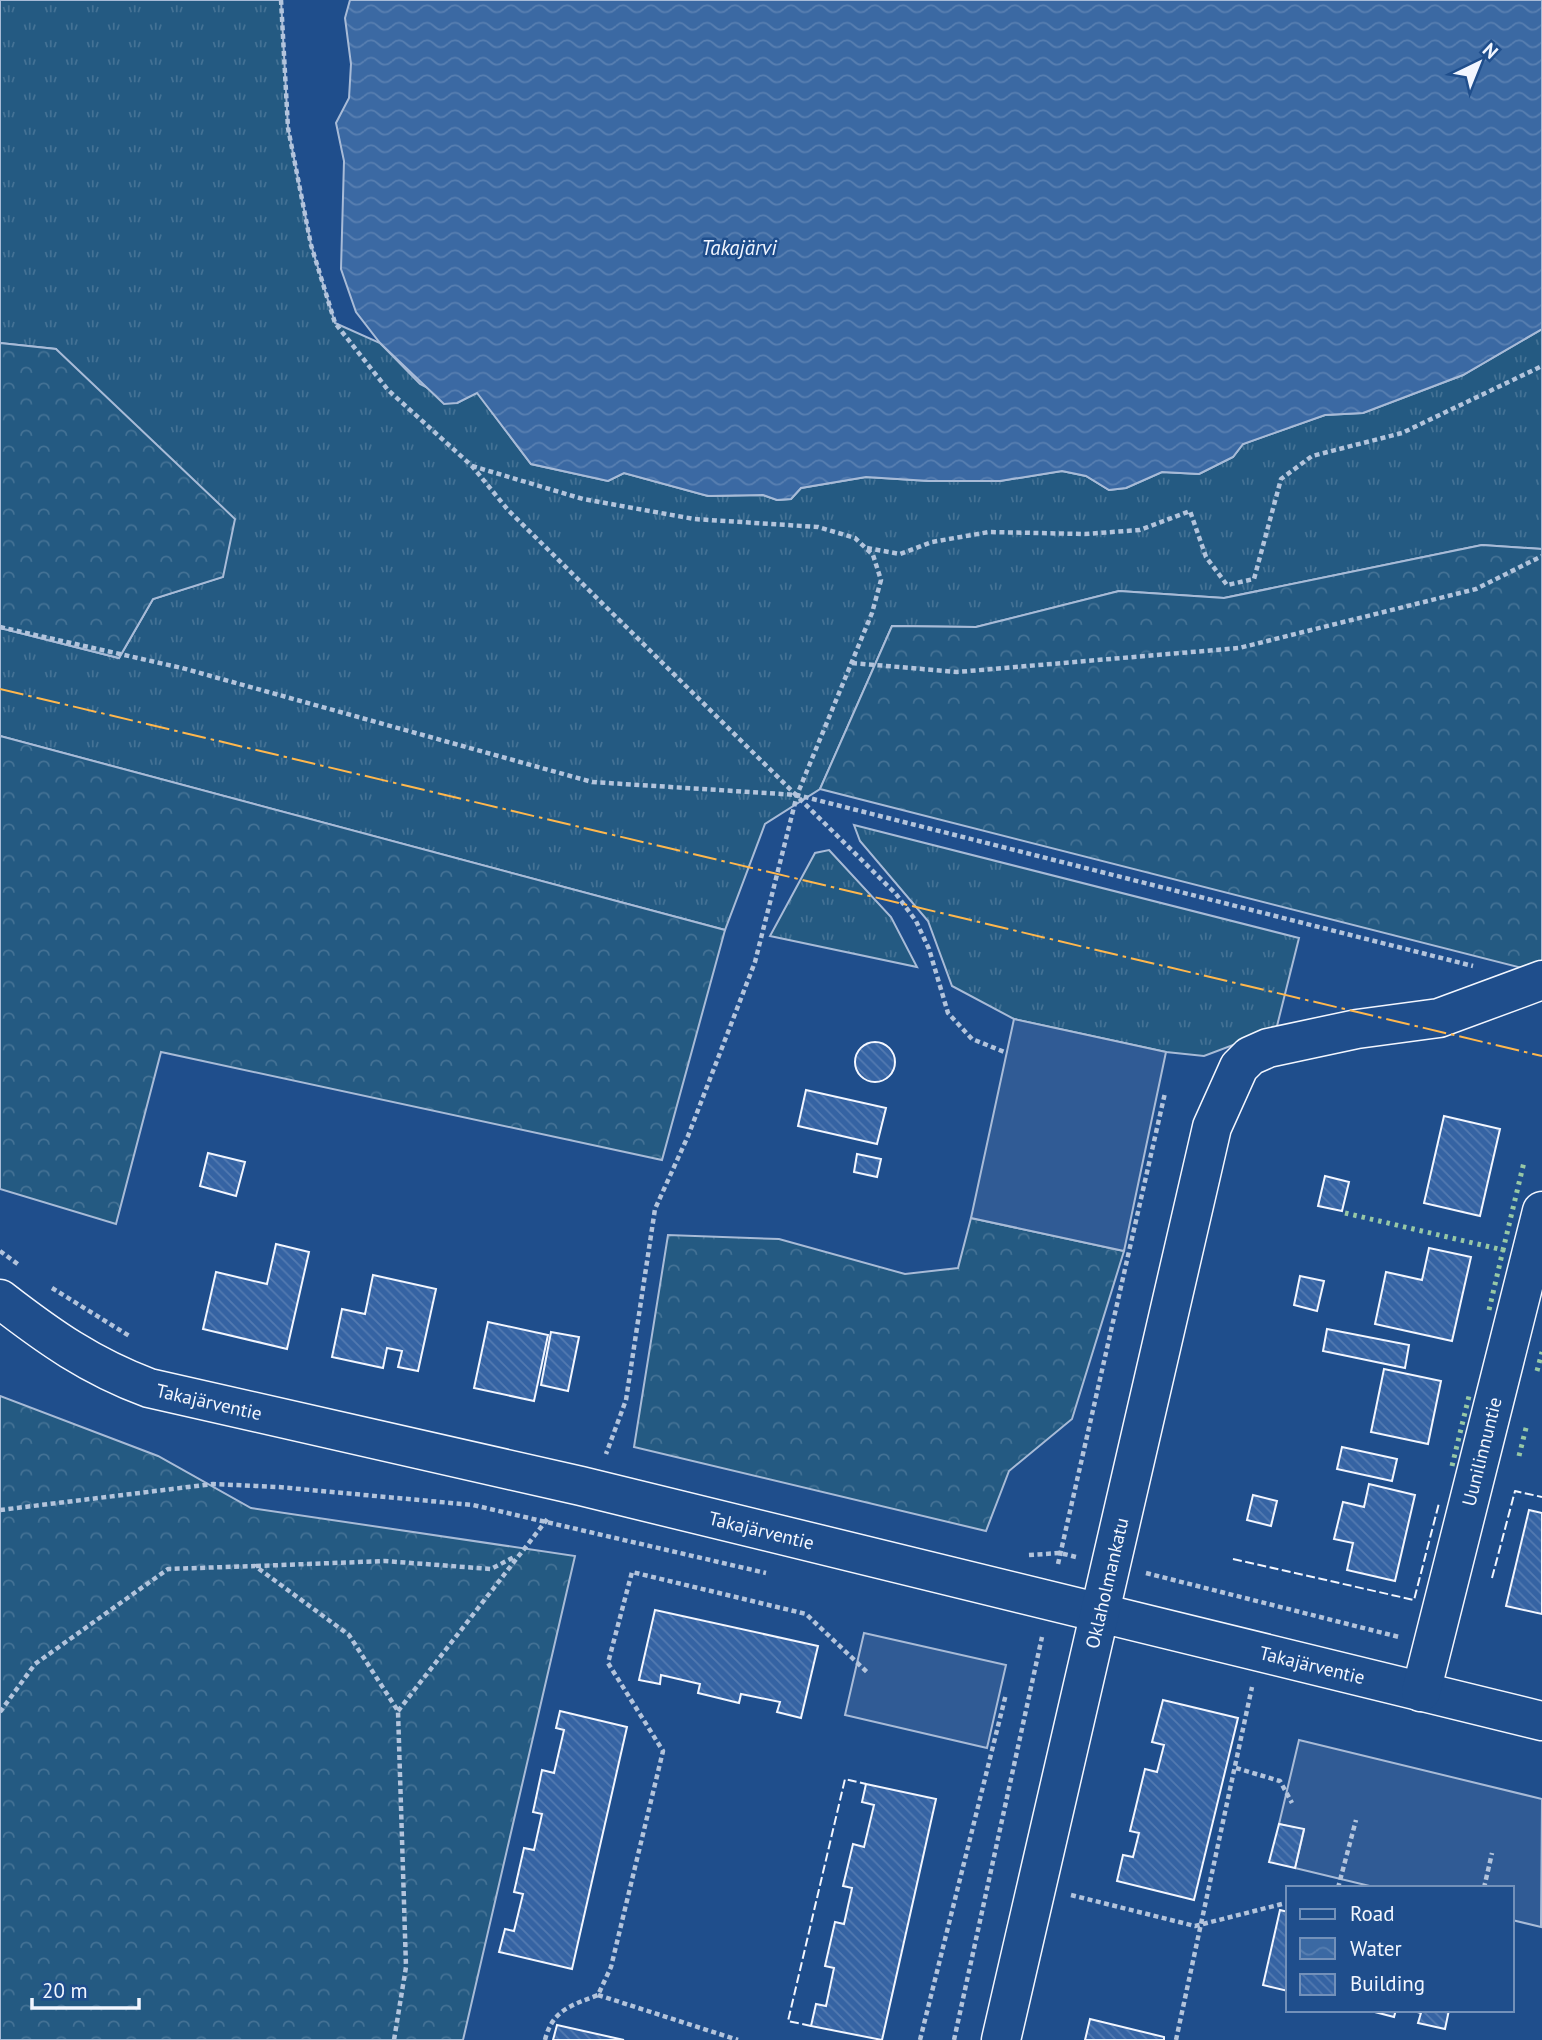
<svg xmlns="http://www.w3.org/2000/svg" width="1542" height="2040" font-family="'PT Sans',sans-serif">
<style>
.grass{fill:url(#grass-tufts);stroke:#a8bbd7;stroke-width:2}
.forest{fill:url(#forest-crowns);stroke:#a8bbd7;stroke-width:2}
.parking{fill:#305b95;stroke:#a8bbd7;stroke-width:2}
.water{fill:url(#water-waves);stroke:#a8bbd7;stroke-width:2}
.building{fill:url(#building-back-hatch);stroke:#f2f6ff;stroke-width:2}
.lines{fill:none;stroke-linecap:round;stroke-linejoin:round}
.minor-casing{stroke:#f2f6ff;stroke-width:41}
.path{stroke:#b3c4dc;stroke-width:4.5;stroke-dasharray:5 3.5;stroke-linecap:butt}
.minor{stroke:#1f4e8c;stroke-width:38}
.hedge{stroke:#97c8a6;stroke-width:5;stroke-dasharray:3.5 5;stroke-linecap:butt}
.fence{stroke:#f2f6ff;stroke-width:2;stroke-dasharray:9 3.5;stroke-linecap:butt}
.power{stroke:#ffb74d;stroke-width:2;stroke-dasharray:24 5 3.5 5;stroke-linecap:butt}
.labels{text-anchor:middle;stroke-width:5;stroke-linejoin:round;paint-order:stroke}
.street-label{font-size:19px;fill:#f2f6ff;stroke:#1f4e8c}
.water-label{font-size:21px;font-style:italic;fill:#f2f6ff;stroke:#1f4e8c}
</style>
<defs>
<pattern id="grass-tufts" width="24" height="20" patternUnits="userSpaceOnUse" patternTransform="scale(1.75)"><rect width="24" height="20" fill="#245a82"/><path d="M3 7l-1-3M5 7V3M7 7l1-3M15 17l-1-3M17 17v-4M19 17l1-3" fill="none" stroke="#447295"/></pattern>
<pattern id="forest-crowns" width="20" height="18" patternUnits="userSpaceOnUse" patternTransform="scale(1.75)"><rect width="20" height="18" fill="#245a82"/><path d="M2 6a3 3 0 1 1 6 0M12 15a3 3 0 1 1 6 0" fill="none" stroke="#447295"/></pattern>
<pattern id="water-waves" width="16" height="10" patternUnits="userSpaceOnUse" patternTransform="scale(1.75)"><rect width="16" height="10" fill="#3b69a3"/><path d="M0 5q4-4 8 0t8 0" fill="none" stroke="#587fb1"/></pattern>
<pattern id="building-back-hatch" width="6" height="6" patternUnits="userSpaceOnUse" patternTransform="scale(1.75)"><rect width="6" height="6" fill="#3563a3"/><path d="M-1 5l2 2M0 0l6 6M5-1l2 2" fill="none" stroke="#537ab1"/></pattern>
</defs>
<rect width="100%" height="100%" fill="#1f4e8c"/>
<g class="grass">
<polygon points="0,0 281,0 288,128 311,245 335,323 380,343 420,384 457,403 477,392 531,464 608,481 624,473 708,496 763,495 777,500 791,499 801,488 866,477 929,481 1000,481 1062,471 1086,476 1109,490 1126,488 1162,472 1199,474 1233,457 1243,444 1325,415 1363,413 1463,375 1542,329 1542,549 1482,545 1224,598 1119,591 976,627 892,626 820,789 765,824 725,930 0,736 0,628 119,658 153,599 222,577 56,349 0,343"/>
<polygon points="854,825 1299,938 1275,1034 1257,1036 1204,1056 1166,1052 1014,1019 952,986 928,921 860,841"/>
<polygon points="829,850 891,917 917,967 770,936 815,853"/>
</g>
<g class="forest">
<polygon points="0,343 56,349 235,519 223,577 153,599 119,658 0,628"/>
<polygon points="1482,545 1542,549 1542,973 820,789 892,626 976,627 1119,591 1224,598"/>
<polygon points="0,736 725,930 662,1160 161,1052 116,1224 0,1189"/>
<polygon points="971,1218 1124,1251 1072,1419 1009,1471 986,1531 634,1447 668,1235 779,1239 905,1274 958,1268"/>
<polygon points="0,1396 158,1456 251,1508 575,1556 463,2040 0,2040"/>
</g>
<g class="parking">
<polygon points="1014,1019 1166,1052 1124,1251 971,1218"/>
<polygon points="864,1633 1006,1665 987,1748 845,1715"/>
<polygon points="1299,1740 1542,1799 1541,1927 1512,1920 1512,1888 1378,1888 1295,1868 1304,1830 1279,1824"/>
</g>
<polygon class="water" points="350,0 1542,0 1542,329 1463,375 1363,413 1325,415 1243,444 1233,457 1199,474 1162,472 1126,488 1109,490 1086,476 1062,471 1000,481 929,481 866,477 801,488 791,499 777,500 763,495 708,496 624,473 608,481 531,464 477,393 457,403 444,404 380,343 356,312 341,269 344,161 336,123 349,98 351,64 345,18"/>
<g class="building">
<circle cx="875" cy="1062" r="20"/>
<polygon points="806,1090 886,1108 877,1144 798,1126"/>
<polygon points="1444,1116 1500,1129 1480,1216 1424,1203"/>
<polygon points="208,1153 245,1162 236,1196 200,1186"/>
<polygon points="857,1154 881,1159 877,1177 854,1172"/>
<polygon points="1325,1176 1349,1182 1342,1211 1318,1206"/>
<polygon points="276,1244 309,1252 287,1349 203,1329 216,1272 267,1284"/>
<polygon points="1429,1248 1471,1257 1452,1341 1375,1324 1386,1272 1422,1280"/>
<polygon points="373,1275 436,1289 418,1371 398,1367 402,1351 387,1348 383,1368 332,1357 342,1309 365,1314"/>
<polygon points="1300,1276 1324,1281 1317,1311 1294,1305"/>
<polygon points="488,1322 548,1335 534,1401 474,1388"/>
<polygon points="1327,1329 1409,1345 1405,1368 1323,1351"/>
<polygon points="551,1332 579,1337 568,1391 541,1385"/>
<polygon points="1384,1369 1441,1381 1428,1444 1371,1432"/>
<polygon points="1342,1447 1397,1459 1392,1481 1337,1469"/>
<polygon points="1369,1484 1415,1495 1395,1581 1347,1570 1353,1543 1334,1539 1343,1502 1364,1507"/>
<polygon points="1253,1495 1277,1501 1271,1526 1247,1520"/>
<polygon points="1529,1510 1542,1513 1542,1614 1506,1606"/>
<polygon points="655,1610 818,1646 801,1718 777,1712 780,1702 741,1694 739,1703 698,1693 700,1684 661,1675 660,1684 639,1680"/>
<polygon points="1163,1700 1238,1718 1194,1900 1117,1881 1123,1855 1133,1857 1139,1833 1130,1831 1145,1769 1157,1772 1164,1745 1152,1742"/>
<polygon points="560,1711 627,1727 572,1969 499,1952 505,1929 514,1931 523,1894 514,1892 524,1848 534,1850 542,1814 533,1812 542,1770 554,1773 564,1730 556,1728"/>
<polygon points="866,1784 936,1799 882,2040 811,2026 816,2004 826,2006 834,1968 825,1966 835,1922 844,1924 852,1888 843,1886 853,1844 864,1847 874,1805 862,1802"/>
<polygon points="1279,1824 1304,1829 1295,1868 1269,1862"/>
<polygon points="1280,1910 1288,1912 1288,1991 1263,1985"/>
<polygon points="1367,2010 1396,2010 1394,2017"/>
<polygon points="1410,2010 1449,2010 1445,2029 1418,2023 1421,2013"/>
<polygon points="1090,2019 1164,2037 1164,2040 1085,2040"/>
<polygon points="557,2025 624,2040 553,2040"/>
</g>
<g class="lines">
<defs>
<g id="minor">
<path id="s1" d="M0,1299C49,1337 90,1366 149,1388L581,1486L1542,1721"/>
<path id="s2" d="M1421,1692L1542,1211"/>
<path id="s3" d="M1001,2040L1212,1127L1239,1067L1250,1056L1268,1048L1357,1029L1439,1018L1542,980"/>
</g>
</defs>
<use href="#minor" class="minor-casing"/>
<g class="path">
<polyline points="281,0 288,128 311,245 335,323 388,390 472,466 508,510 896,894 916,921 929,949 948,1013 972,1039 1007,1053"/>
<polyline points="472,466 583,499 694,519 818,527 855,538 873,555 881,580 872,613 797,795 755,962 688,1136 655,1209 626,1400 606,1454"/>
<polyline points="867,548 900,554 932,542 989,532 1085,534 1140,530 1190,511 1206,557 1227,585 1254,579 1281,479 1312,456 1402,433 1542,366"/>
<polyline points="0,627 182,668 592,782 797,795 1473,966"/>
<polyline points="852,663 957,672 1239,648 1476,589 1542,556"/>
<polyline points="0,1251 19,1265"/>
<polyline points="52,1288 131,1337"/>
<polyline points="0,1510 213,1484 278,1487 473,1505 766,1573"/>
<polyline points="1029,1555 1060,1553 1076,1557"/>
<polyline points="1058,1564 1165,1093"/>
<polyline points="256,1566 385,1561 491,1569 516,1556"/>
<polyline points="1146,1573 1399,1637"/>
<polyline points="398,1711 549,1517"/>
<polyline points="0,1712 35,1664 168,1569 255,1566 349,1635 398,1711 406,1967 394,2040"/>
<polyline points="1236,1768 1280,1781 1292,1803"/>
<polyline points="1338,1888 1356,1820"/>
<polyline points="1484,1888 1492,1853"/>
<polyline points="1071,1895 1195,1926 1282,1904 1288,1905"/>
<polyline points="598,1995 738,2040"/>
<path d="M545,2040C552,2010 572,2005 598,1995L611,1967L663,1751L608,1663L632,1572L806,1614L868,1673"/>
<polyline points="920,2040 1006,1694"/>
<polyline points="954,2040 1042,1637"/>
<polyline points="1176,2040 1252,1687"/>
</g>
<use href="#minor" class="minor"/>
<g class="hedge">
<polyline points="1345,1213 1503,1250 1524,1162"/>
<polyline points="1489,1310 1503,1250"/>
<polyline points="1537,1371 1542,1352"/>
<polyline points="1519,1456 1527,1424"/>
<polyline points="1452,1466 1470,1392"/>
</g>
<g class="fence">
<polyline points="1233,1559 1414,1600 1439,1503"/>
<polyline points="1492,1578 1515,1491 1542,1497"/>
<polyline points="811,2026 788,2021 845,1779 866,1784"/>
</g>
<polyline class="power" points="0,689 1542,1056"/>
</g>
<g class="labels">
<g class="street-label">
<text dy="7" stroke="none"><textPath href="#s1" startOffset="236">Takajärventie</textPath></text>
<text dy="7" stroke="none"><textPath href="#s2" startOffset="248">Uunilinnuntie</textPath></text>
<text dy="7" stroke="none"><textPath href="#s1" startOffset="803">Takajärventie</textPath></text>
<text dy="7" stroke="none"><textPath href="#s3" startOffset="469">Oklaholmankatu</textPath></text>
<text dy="7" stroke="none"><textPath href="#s1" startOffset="1370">Takajärventie</textPath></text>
</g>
<g class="water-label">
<text x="739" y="255">Takajärvi</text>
</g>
</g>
<rect x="1286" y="1886" width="228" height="126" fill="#1f4e8c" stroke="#7391ba" stroke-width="2"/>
<rect x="1300" y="1909" width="35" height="10" fill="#1f4e8c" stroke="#7391ba" stroke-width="2"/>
<text x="1350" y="1921" font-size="21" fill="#f2f6ff">Road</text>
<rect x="1300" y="1938" width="35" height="21" fill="url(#water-waves)" stroke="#7391ba" stroke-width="2"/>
<text x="1350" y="1956" font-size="21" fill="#f2f6ff">Water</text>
<rect x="1300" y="1974" width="35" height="21" fill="url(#building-back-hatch)" stroke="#7391ba" stroke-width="2"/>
<text x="1350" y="1991" font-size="21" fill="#f2f6ff">Building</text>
<g transform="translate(1479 63) rotate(43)" stroke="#1f4e8c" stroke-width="5" paint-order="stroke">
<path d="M0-5L12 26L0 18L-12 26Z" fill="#f2f6ff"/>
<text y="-10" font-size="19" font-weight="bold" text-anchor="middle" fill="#f2f6ff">N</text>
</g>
<path d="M32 1998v10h107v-10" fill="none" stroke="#f2f6ff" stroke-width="3.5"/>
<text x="42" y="1998" font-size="21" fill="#f2f6ff" stroke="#1f4e8c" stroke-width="5" paint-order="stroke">20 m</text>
</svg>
